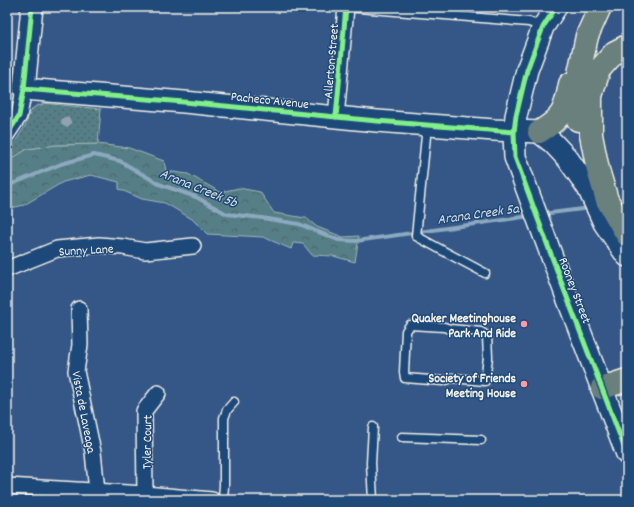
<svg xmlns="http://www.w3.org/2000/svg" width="634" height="507" font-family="Dekko,sans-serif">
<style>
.forest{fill:url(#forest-crowns);stroke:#a4b8b7}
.park{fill:url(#park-dots);stroke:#a4b8b7}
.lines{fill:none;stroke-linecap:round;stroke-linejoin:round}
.stream{stroke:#8ca9bf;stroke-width:4}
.lane-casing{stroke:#f4f1e8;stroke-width:11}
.street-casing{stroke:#f4f1e8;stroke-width:18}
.secondary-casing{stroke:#f4f1e8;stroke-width:24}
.highway-casing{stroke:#f4f1e8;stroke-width:25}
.lane{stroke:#1f4a7a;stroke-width:8}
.street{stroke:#1f4a7a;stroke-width:15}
.secondary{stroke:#1f4a7a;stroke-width:21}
.highway{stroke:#6a807d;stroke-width:22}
.cycleway-casing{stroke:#1f4a7a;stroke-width:8}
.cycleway{stroke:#82f089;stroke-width:5}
.tree{fill:#90a2b4}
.poi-dot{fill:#ff9aa2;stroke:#1f4a7a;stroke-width:1.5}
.labels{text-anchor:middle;stroke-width:3;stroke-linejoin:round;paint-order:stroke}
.street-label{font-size:13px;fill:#f4f1e8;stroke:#1f4a7a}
.poi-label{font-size:13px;font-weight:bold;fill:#f4f1e8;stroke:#1f4a7a;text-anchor:end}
.water-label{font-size:14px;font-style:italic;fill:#dadfde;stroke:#1f4a7a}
</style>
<defs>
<pattern id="forest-crowns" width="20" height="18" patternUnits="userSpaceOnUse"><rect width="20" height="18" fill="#547e86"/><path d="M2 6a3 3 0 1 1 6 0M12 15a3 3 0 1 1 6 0" fill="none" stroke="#4f6669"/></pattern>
<pattern id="park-dots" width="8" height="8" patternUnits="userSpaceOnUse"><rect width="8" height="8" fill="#547e86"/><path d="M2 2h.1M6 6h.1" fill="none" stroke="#4f6669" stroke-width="1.8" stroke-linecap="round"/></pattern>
</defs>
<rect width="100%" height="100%" fill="#345787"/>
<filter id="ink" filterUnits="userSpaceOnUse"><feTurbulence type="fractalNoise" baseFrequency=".025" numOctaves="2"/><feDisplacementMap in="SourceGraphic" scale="8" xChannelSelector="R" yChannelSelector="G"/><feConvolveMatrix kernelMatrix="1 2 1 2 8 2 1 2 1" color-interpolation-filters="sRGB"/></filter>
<g filter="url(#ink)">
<polygon class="forest" points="98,144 129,148 164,161 166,171 188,174 220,192 239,188 260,192 274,213 306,218 317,227 343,237 359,236 355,262 333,256 312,255 303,244 293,243 291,249 263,237 207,234 192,219 165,203 142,199 119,189 119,182 91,175 63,182 24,205 7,209 7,162 27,149 56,145"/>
<polygon class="park" points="42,103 101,109 98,144 56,145 27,149 7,162 7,148 17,139 25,126 30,113 33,108 38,105 42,106"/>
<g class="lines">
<g class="stream">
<polyline points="7,186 61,164 94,155 120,161 159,184 196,197 227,214 262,218 299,224 338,240 356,241 530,216"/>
<polyline points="618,204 627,203"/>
<polyline points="542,214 591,208"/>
</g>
<defs>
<g id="lane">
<polyline points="346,7 529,22 543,27"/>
<polyline points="427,126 416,236 449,254 485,273"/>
<polygon points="410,325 444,327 450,329 481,332 487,336 488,357 485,381 452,378 443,381 405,378 404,372 406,331"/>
<polyline points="402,437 481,440"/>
<polyline points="223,500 224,485 224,418 227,410 234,402"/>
<polyline points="373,500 371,463 373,427"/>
</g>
<g id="street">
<polyline points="336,117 346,7"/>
<polyline points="7,134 19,116 24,89"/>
<polyline points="7,269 57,249 99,245 123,247 145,251 193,246"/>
<polyline points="79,309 80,345 76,371 93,452 97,491"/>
<polyline points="7,486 145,494 212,500"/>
<polyline points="145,494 144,411 158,393"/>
</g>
<g id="secondary">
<polyline points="32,7 24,89 184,102 377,121 494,130 539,132 553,143 568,159 588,188 604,223 627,256"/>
<polyline points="556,7 543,27 527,70 516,116 514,132 515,157 565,292 627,454"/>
</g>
<g id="highway">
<polyline points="627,46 615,52 599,70 591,96 591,135 598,170 607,200 627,235"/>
<polyline points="578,120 577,83 587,36 600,7"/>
<path d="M539,132C563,118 565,111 570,84"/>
<polyline points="602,388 627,380"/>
</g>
</defs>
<use href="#lane" class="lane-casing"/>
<use href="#street" class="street-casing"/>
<use href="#secondary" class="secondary-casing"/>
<use href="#highway" class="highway-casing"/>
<use href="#lane" class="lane"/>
<use href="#street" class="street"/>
<use href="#secondary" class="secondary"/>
<use href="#highway" class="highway"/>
<defs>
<g id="cycleway">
<polyline points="556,7 543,27 527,70 516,116 514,132 515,157 565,292 627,454"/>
<polyline points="24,89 184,102 377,121 514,132"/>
<polyline points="336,117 346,7"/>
<polyline points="7,134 19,116 24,89 32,7"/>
</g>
</defs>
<use href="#cycleway" class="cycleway-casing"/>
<use href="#cycleway" class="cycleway"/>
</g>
<circle class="tree" cx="66" cy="122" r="5"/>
</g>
<g class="poi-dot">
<circle cx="524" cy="324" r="4"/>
<circle cx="524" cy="384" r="4"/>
</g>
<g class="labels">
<g class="street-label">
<text transform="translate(330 61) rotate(-85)" y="5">Allerton Street</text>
<text transform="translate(270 99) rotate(6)" y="5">Pacheco Avenue</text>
<text transform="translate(86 249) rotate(-3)" y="5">Sunny Lane</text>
<text transform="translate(576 290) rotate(69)" y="5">Rooney Street</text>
<text transform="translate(85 412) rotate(79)" y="5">Vista de Laveaga</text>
<text transform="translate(146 442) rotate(-89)" y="5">Tyler Court</text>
</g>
<g class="poi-label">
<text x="516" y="322">Quaker Meetinghouse<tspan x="516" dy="15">Park And Ride</tspan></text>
<text x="516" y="382">Society of Friends<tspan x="516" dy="15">Meeting House</tspan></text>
</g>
<g class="water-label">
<text transform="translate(199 187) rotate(22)" y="5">Arana Creek 5b</text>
<text transform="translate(478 213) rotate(-8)" y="5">Arana Creek 5a</text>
</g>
</g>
<rect width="634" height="507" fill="none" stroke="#1f4a7a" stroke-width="24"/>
<rect x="12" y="12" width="610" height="483" fill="none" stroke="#f4f1e8" stroke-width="1.5" filter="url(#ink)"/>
</svg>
